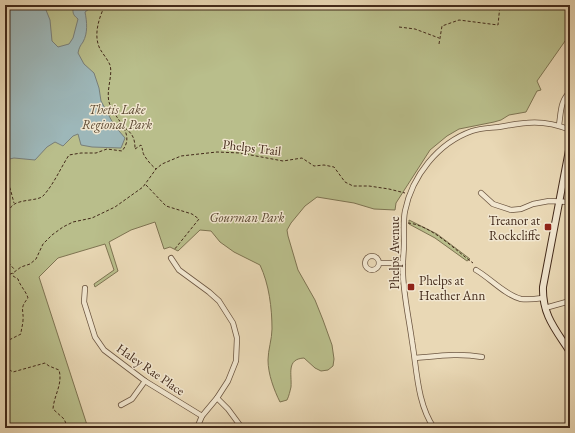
<svg xmlns="http://www.w3.org/2000/svg" width="575" height="433" font-family="'EB Garamond',serif">
<style>
.green{fill:#b9be8b;stroke:#7e7452}
.water{fill:#9db7b9;stroke:#797f79}
.lines{fill:none;stroke-linecap:round;stroke-linejoin:round}
.street-casing{stroke:#6c5641;stroke-width:6}
.secondary-casing{stroke:#432a1a;stroke-width:8}
.path{stroke:#432a1a;stroke-width:1;stroke-dasharray:3 2;stroke-linecap:butt}
.street{stroke:#f1e6cf;stroke-width:4.5}
.secondary{stroke:#f1e6cf;stroke-width:6}
.poi-dot{fill:#8f2418;stroke:#f1e6cf;stroke-width:1.5}
.labels{text-anchor:middle;stroke-width:3;stroke-linejoin:round;paint-order:stroke}
.park-label{font-size:13px;font-style:italic;fill:#5b4831;stroke:#f1e6cf}
.street-label{font-size:13px;fill:#432a1a;stroke:#f1e6cf}
.poi-label{font-size:13px;fill:#432a1a;stroke:#f1e6cf;text-anchor:end}
</style>
<rect width="100%" height="100%" fill="#e9d8b5"/>
<filter id="stains"><feTurbulence type="fractalNoise" baseFrequency=".005" numOctaves="4"/><feColorMatrix values="0 0 0 0 .2 0 0 0 0 .09 0 0 0 0 .02 0 0 0 .5 -.17"/></filter>
<radialGradient id="worn" r=".72"><stop offset=".6" stop-color="#630" stop-opacity="0"/><stop offset="1" stop-color="#630" stop-opacity=".3"/></radialGradient>
<g class="green">
<path d="M5,5H570V34L537,81L541,90L537,91L526,112L509,115L501,120L494,122L459,129L447,136L430,150L396,203L395,210L374,209L354,203L317,197L305,206L291,223L287,230L288,236L298,270L315,300L323,320L332,345L334,359L333,366L328,370L321,371L315,368L304,358C286,359 292,374 291,387C290,391 289,396 287,400L280,402C274,390 268,374 268,360C268,350 272,339 272,329C272,308 269,284 260,265L234,252L220,242L211,231L200,230L178,251L170,247L164,249L155,222L131,230L109,242L118,271L95,287L94,284L114,270L105,244L58,258L39,277L88,428H5Z"/>
<polygon points="409,220 437,234 470,259 467,261 435,238 409,224"/>
</g>
<path class="water" d="M5,5H44L50,20L52,41L58,47L69,44L73,38L78,19C72,14 73,13 73,5H92L93,6L85,12C87,22 88,33 83,42C80,46 79,48 78,53L84,64L94,73L99,88L101,101L114,125L125,138L121,148L92,147L81,145L78,134L73,136L63,146L55,142L47,147L35,160L14,158L5,160Z"/>
<g class="lines">
<defs>
<g id="street">
<path d="M559,125C561,113 560,101 570,92"/>
<polyline points="481,193 493,204 511,210 521,209 533,204 549,201 570,202"/>
<circle cx="372" cy="263" r="7"/>
<polyline points="171,258 179,270 209,292 219,301 233,323 237,338 236,361 228,381 217,398 202,416 197,428"/>
<polyline points="379,263 403,263"/>
<path d="M476,270C490,278 505,295 521,299C528,300 536,299 543,298"/>
<polyline points="85,288 84,302 95,337 104,350 145,381 202,416"/>
<polyline points="545,308 570,301"/>
<path d="M415,358C439,356 458,353 482,357"/>
<polyline points="217,398 228,409 242,428"/>
<polyline points="121,405 132,399 145,381"/>
<path d="M434,428C417,403 417,370 412,341C409,319 404,297 403,275C402,264 404,253 404,242C404,232 403,221 405,211C412,176 438,143 472,131C481,128 490,128 499,127C525,122 544,119 570,130"/>
</g>
<path id="secondary" d="M570,145L543,287C542,315 556,330 570,352"/>
</defs>
<use href="#street" class="street-casing"/>
<use href="#secondary" class="secondary-casing"/>
<g class="path">
<polyline points="569,5 570,6"/>
<polyline points="399,27 415,29 439,38"/>
<polyline points="439,44 442,26 459,20 498,25 500,5"/>
<path d="M125,128C133,134 135,139 135,149"/>
<path d="M135,149L141,145C143,149 142,151 144,155C147,160 151,165 156,169"/>
<polyline points="7,183 10,188 14,203"/>
<polyline points="146,185 166,206 192,214 199,219 174,250"/>
<path d="M5,216L7,215C9,212 10,207 13,205C21,199 38,201 43,196C54,184 60,169 69,155L81,153H96L107,149L122,151C137,133 113,118 109,102C106,90 113,75 110,65C108,60 103,54 100,49C93,35 99,18 105,5"/>
<path d="M408,223C431,225 455,250 473,263"/>
<polyline points="5,259 15,270"/>
<polyline points="5,276 13,273 21,267 30,264 36,259 43,244 52,235 63,227 73,222 92,218 115,207 143,187 156,169 162,164 181,156 217,152 240,153 283,161 302,158 314,166 324,165 334,167 345,182 353,186 369,186 389,189 405,193"/>
<path d="M5,342L21,334C21,329 23,325 23,320C24,310 19,309 28,298C26,291 20,286 18,279L13,276V273"/>
<path d="M5,367L13,372L45,363L49,366L59,370C63,384 54,395 53,409L64,419L68,428"/>
<polyline points="44,428 48,426 68,427"/>
</g>
<use href="#street" class="street"/>
<use href="#secondary" class="secondary"/>
</g>
<g class="poi-dot">
<rect x="544" y="223" width="8" height="8" rx="2"/>
<rect x="407" y="283" width="8" height="8" rx="2"/>
</g>
<g class="labels">
<g class="park-label">
<text x="117" y="114">Thetis Lake<tspan x="117" dy="15">Regional Park</tspan></text>
<text x="247" y="222">Gourman Park</text>
</g>
<g class="street-label">
<text transform="translate(252 147) rotate(7)" y="5">Phelps Trail</text>
<text transform="translate(394 253) rotate(-90)" y="5">Phelps Avenue</text>
<text transform="translate(151 369) rotate(35)" y="5">Haley Rae Place</text>
</g>
<g class="poi-label">
<text x="540" y="225">Treanor at<tspan x="540" dy="15">Rockcliffe</tspan></text>
<text x="419" y="285" text-anchor="start">Phelps at<tspan x="419" dy="15">Heather Ann</tspan></text>
</g>
</g>
<rect width="575" height="433" fill="none" stroke="#e9d8b5" stroke-width="20"/>
<rect x="6" y="6" width="563" height="421" fill="none" stroke="#432a1a" stroke-width="2"/>
<rect x="10" y="10" width="555" height="413" fill="none" stroke="#432a1a"/>
<rect width="100%" height="100%" filter="url(#stains)"/>
<rect width="100%" height="100%" fill="url(#worn)"/>
</svg>
